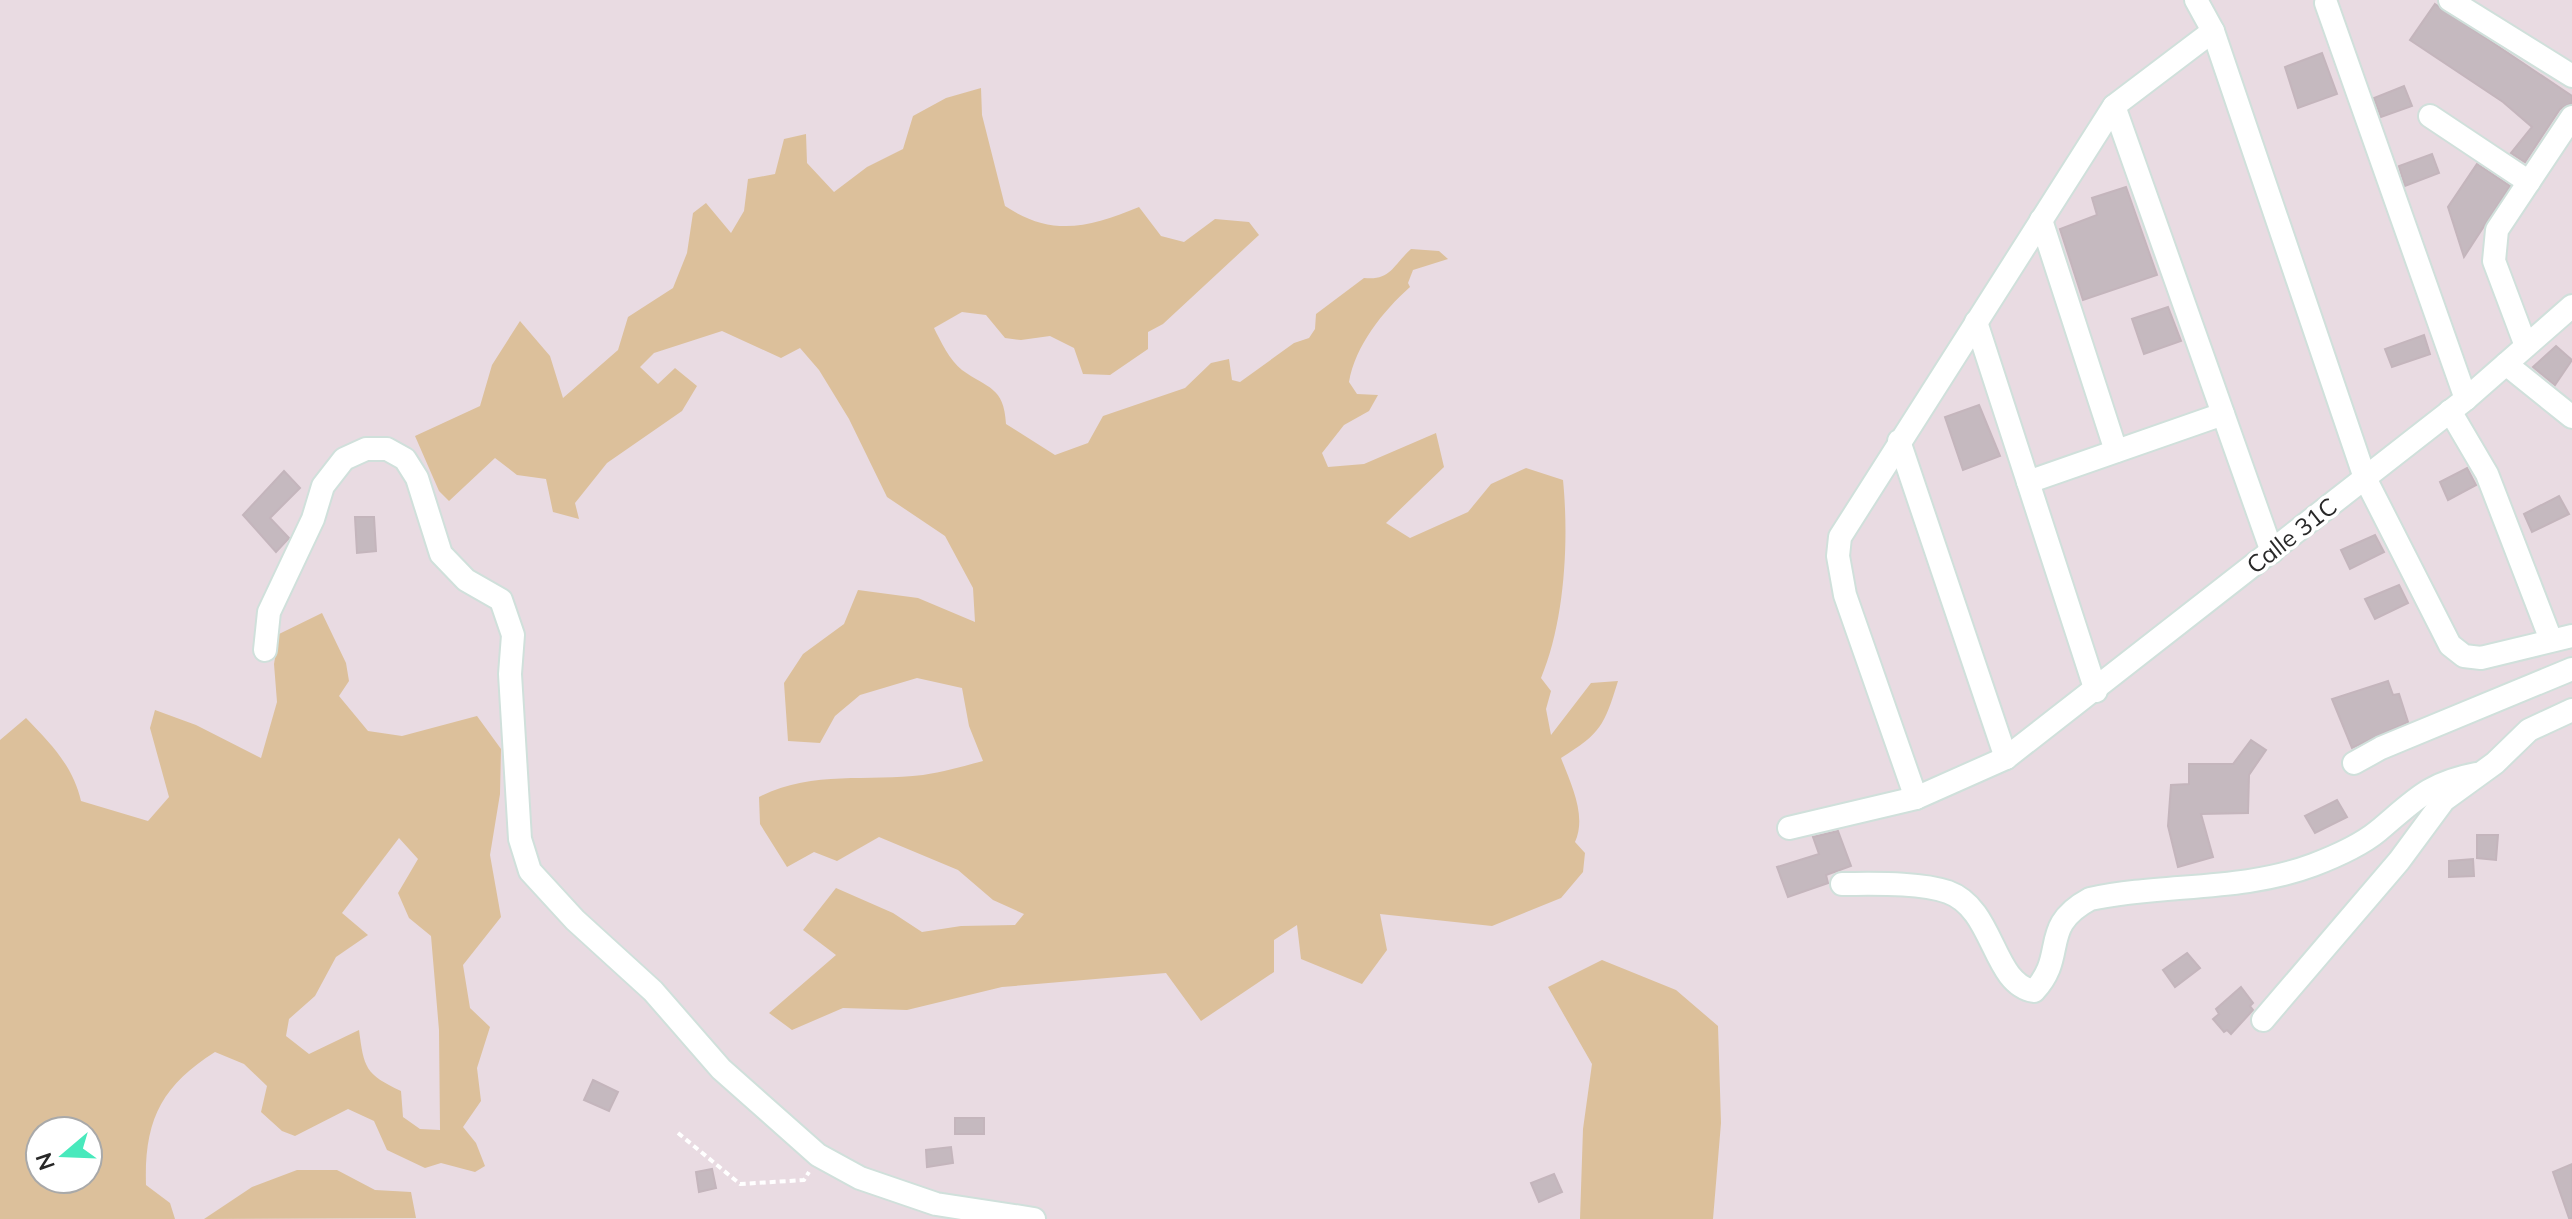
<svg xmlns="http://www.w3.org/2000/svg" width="2572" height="1219" font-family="Mulish,sans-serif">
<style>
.green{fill:#dcc09b;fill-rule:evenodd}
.building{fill:#c5b9bf;stroke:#c4b5bc;stroke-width:2}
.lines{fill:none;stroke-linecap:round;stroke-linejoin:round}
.minor-casing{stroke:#d0e0db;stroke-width:26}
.path{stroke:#fff;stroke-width:4;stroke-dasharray:6 4;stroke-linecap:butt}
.minor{stroke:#fff;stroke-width:22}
.labels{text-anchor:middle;stroke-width:7;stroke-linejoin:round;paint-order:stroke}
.street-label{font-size:24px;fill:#282828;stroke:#fff}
</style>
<rect width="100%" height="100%" fill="#e9dbe2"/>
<g class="green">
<path d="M981,88L982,115L1005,206C1052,237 1088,228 1139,207L1161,236L1184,242L1215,219L1249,222L1259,235L1163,324L1148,332V349L1110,375L1083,374L1074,348L1050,336L1021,340L1005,338L986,315L962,312L934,328C940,340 950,361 962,370C988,389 1004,386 1006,424L1055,455L1088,443L1103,416L1185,388L1211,363L1229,359L1232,380L1240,382L1294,343L1309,338L1315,329L1316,314L1364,278C1391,281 1393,265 1411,249L1439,251L1448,259L1413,270L1408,283L1410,287C1383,311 1355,346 1349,382L1357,394L1378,395L1369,411L1344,425L1322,453L1328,467L1364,464L1436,433L1444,467L1386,523L1410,538L1468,512L1491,484L1526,468L1563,480C1569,540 1565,621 1541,678L1551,691L1546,709L1551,735L1591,683L1618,681C1604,726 1601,733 1561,758C1571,784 1587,816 1575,842L1585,853L1583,872L1561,898L1492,926L1380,914L1387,950L1362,984L1301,959L1297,925L1274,940V972L1201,1021L1166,973L1002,987L907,1010L843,1008L792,1030L769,1013L836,955L803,930L836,888L893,913L922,932L961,926L1015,925L1024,914L993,900L958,870L879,837L837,861L814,852L787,867L760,824L759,797C811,770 867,782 923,775C943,772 964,766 983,761L969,726L962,688L917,678L860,695L835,716L820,743L788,741L784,683L803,654L844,624L858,590L918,598L975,622L973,588L945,536L887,497L849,419L819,370L800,348L781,358L722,331L654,353L640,367L658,384L675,368L697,386L682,411L607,463L575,503L579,519L553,512L546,479L517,475L495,458L449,501L439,491L415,436L480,406L492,365L520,321L550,356L563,398L618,350L628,317L673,288L687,253L693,213L706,203L731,233L744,211L748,179L775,174L784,139L806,134L807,163L834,192L867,167L903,149L913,116L946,98Z"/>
<path d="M322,613L346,663L349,681L339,696L368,731L402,736L477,716L501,749L500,794L490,855L501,917L463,965L470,1008L490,1027L477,1068L481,1101L463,1127L476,1143L485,1166L475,1172L441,1163L425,1168L387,1150L374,1121L348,1109L295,1136L282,1131L261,1112L267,1086L244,1064L215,1052C161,1086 144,1121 146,1185L170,1203L175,1219H0V740L26,718C51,744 73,766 81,801L148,821L169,797L150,728L155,710L196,725L261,758L277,702L274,664L279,634ZM399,838L418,859L398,893L409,918L431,936L439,1030L440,1130L420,1129L403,1117L401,1091C365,1074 364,1068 359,1030L309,1054L286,1036L289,1019L315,996L336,957L368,935L342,913ZM40,1131H88V1179H40Z"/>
<polygon points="1602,960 1676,990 1718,1026 1721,1123 1713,1219 1580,1219 1583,1129 1592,1064 1548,987"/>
<polygon points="297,1170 337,1170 375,1190 411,1192 416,1218 204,1219 252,1187"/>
</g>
<g class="building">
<polygon points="2435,4 2572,96 2572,103 2560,109 2525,162 2511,153 2532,127 2503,102 2410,40"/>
<polygon points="2322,53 2337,94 2298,108 2285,67"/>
<polygon points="2404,86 2412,106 2381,117 2374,98"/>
<polygon points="2432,154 2439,173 2405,186 2399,166"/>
<polygon points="2477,164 2510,186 2464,257 2448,207"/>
<polygon points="2126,187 2157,275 2083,300 2060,229 2097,215 2092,198"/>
<polygon points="2168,307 2181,341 2144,354 2132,319"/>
<polygon points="2424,335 2430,354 2392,367 2385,349"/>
<polygon points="2556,346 2572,360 2555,385 2533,367"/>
<polygon points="1979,405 2000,456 1963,470 1945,417"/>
<polygon points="2467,468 2476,485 2448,500 2440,482"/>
<polygon points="284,471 300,488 270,518 289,538 276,552 243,515"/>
<polygon points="2559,496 2569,514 2532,532 2524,514"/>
<polygon points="355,517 374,517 376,551 357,553"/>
<polygon points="2375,535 2384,552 2350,569 2341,550"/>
<polygon points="2399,585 2408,603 2375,619 2365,599"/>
<polygon points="2388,681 2393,695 2399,694 2408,722 2352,748 2332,699"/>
<polygon points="2251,740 2266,750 2249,775 2248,813 2201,814 2213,857 2178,867 2168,826 2171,785 2189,784 2189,764 2233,764"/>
<polygon points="2337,800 2347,817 2315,833 2305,816"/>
<polygon points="1838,831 1851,866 1826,875 1828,883 1788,897 1777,867 1819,854 1813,837"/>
<polygon points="2477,835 2498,835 2496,860 2477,858"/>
<polygon points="2473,859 2474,876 2449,877 2449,861"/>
<polygon points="2187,953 2200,968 2175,987 2163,970"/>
<polygon points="2241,987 2253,1003 2250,1006 2253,1010 2231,1034 2227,1030 2224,1032 2213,1019 2219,1014 2216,1009"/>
<polygon points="593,1080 618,1092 609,1111 584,1100"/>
<rect x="955" y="1118" width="29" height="16"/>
<polygon points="951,1147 953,1163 927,1167 926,1150"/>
<polygon points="2572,1164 2572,1218 2569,1218 2553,1172"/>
<polygon points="712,1169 716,1188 699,1192 696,1172"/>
<polygon points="1554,1174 1562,1192 1539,1202 1531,1183"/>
</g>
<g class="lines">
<defs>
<g id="minor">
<polyline points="2196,0 2213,31 2365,478 2450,645 2464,656 2481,658 2572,636"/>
<polyline points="2450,0 2572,76"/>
<polyline points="2326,3 2466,399"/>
<polyline points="2114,106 2272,552"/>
<polyline points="2430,116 2529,182"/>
<polyline points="2041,220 2116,451"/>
<polyline points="1976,322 2096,691"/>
<polyline points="2526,346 2494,261 2497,230 2572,117"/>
<polyline points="2506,364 2572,417"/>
<polyline points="2450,411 2487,474 2551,640"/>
<polyline points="1899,441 2006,758"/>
<polyline points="2028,482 2223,414"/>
<polyline points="265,650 269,612 313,519 323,486 344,459 366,449 387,449 405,459 417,478 441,554 466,580 501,600 513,635 510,674 520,839 530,871 575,920 653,991 721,1069 818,1155 860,1178 936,1204 1034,1219"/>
<polyline points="2354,763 2381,748 2572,669"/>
<polyline points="1916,798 1845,595 1838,556 1840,537 2114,106 2213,31"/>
<polyline points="1789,828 1916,798 2006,758 2466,399 2572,306"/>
<path d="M1842,884C1872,884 1919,882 1948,892C1995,909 1992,984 2034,991C2068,955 2038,927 2090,899C2164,883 2241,892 2313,865C2334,857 2361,845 2378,831C2414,801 2428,783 2476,774"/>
<polyline points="2263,1020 2399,861 2444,800 2495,763 2529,730 2572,710"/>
</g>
</defs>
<use href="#minor" class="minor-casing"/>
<polyline class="path" points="678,1133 740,1184 804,1180 809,1172"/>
<use href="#minor" class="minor"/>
</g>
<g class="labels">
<g class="street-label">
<text transform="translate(2292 536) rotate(-38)" y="8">Calle 31C</text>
</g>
</g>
<g transform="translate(64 1155) rotate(251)"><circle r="38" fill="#ffffff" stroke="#a9a9a9" stroke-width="2"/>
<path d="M0-6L14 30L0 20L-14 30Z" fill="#48e9bc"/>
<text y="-12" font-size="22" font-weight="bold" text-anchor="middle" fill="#282828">N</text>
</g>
</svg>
